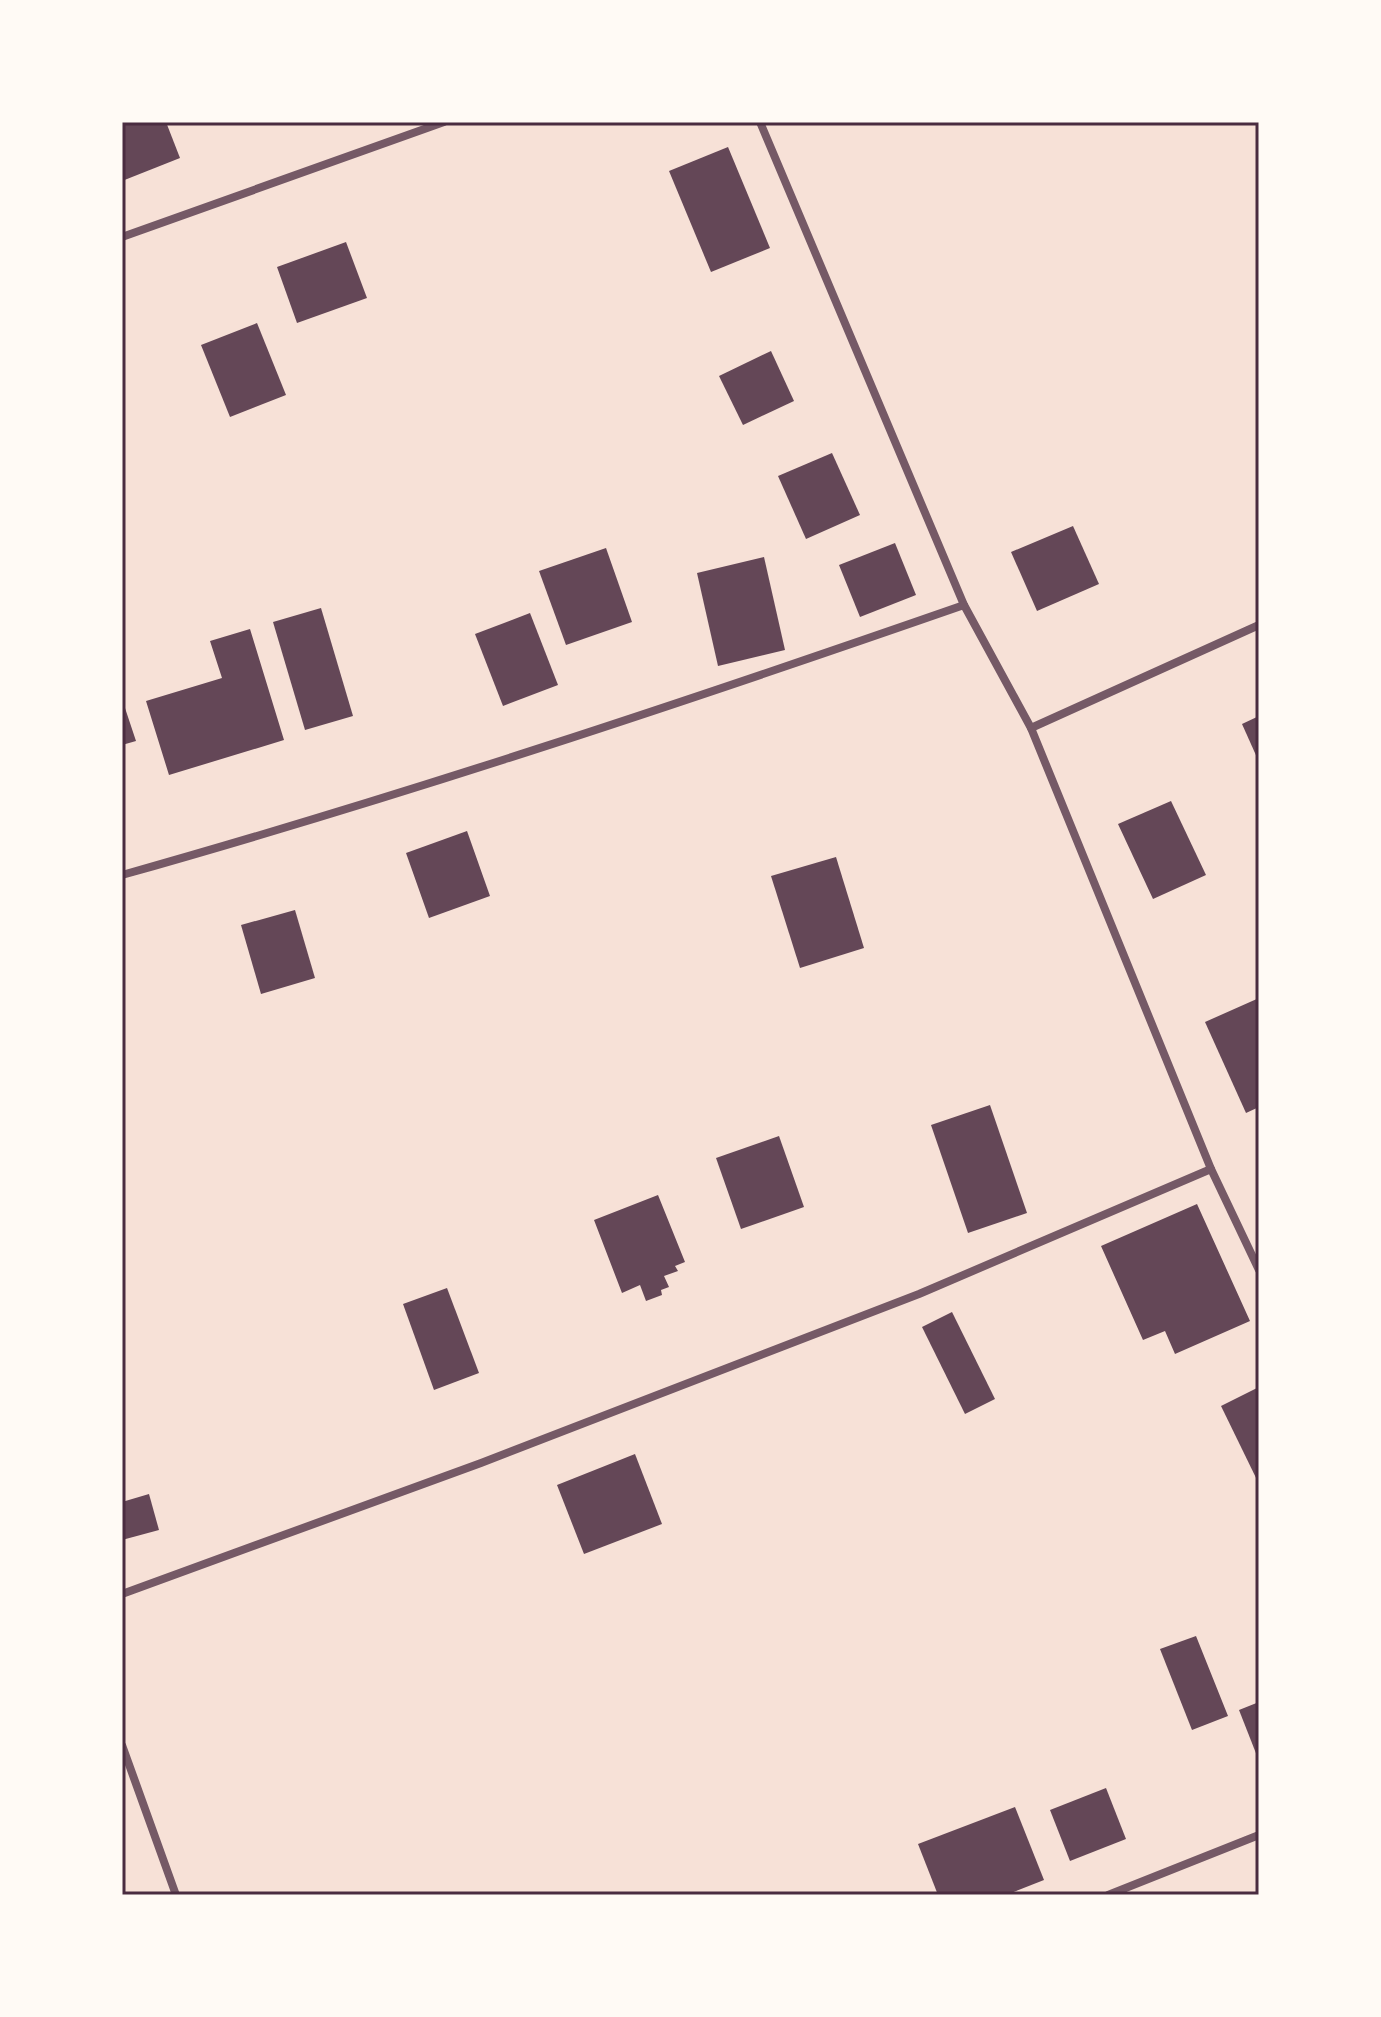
<svg xmlns="http://www.w3.org/2000/svg" width="1381" height="2017" font-family="Commissioner,sans-serif">
<style>
.building{fill:#644757}
.lines{fill:none;stroke-linecap:round;stroke-linejoin:round}
.minor{stroke:#755966;stroke-width:8}
.neatline{fill:none;stroke:#4a2c40;stroke-width:3}
</style>
<rect width="100%" height="100%" fill="#f7e1d7"/>
<g class="building">
<polygon points="122,122 166,122 180,158 122,181"/>
<polygon points="728,147 770,248 711,272 669,171"/>
<polygon points="346,242 367,298 297,323 277,267"/>
<polygon points="257,323 286,395 230,417 201,345"/>
<polygon points="771,351 794,401 743,425 719,376"/>
<polygon points="832,453 860,515 806,539 778,476"/>
<polygon points="1073,526 1099,584 1037,611 1011,552"/>
<polygon points="895,543 916,595 860,617 839,565"/>
<polygon points="606,548 632,622 566,645 539,571"/>
<polygon points="764,557 785,650 718,666 697,573"/>
<polygon points="321,608 353,716 305,730 273,622"/>
<polygon points="530,613 558,685 503,706 475,634"/>
<polygon points="250,629 284,740 169,775 146,701 222,678 210,641"/>
<polygon points="122,699 136,741 122,745"/>
<polygon points="1259,716 1259,762 1242,724"/>
<polygon points="1171,801 1206,875 1153,899 1118,824"/>
<polygon points="467,831 490,896 429,918 406,853"/>
<polygon points="836,857 864,948 800,968 771,876"/>
<polygon points="295,910 315,978 261,994 241,925"/>
<polygon points="1259,998 1259,1107 1246,1113 1205,1022"/>
<polygon points="990,1105 1027,1213 968,1233 931,1125"/>
<polygon points="779,1136 804,1207 741,1229 716,1158"/>
<polygon points="658,1195 685,1262 675,1266 678,1271 664,1276 669,1287 661,1290 662,1295 646,1301 640,1285 622,1293 594,1220"/>
<polygon points="1197,1204 1250,1321 1175,1354 1165,1331 1143,1340 1101,1246"/>
<polygon points="447,1288 479,1373 434,1390 403,1304"/>
<polygon points="952,1312 995,1399 965,1414 922,1327"/>
<polygon points="1259,1387 1259,1484 1221,1406"/>
<polygon points="635,1454 662,1524 584,1554 557,1485"/>
<polygon points="149,1494 159,1530 122,1540 122,1502"/>
<polygon points="1196,1636 1228,1716 1192,1730 1160,1649"/>
<polygon points="1259,1702 1259,1761 1239,1710"/>
<polygon points="1106,1788 1126,1839 1070,1861 1050,1810"/>
<polygon points="1015,1807 1044,1880 1006,1895 938,1895 918,1844"/>
</g>
<g class="lines">
<g class="minor">
<polyline points="760,122 964,605 1031,728 1211,1169 1259,1270"/>
<polyline points="122,237 444,122"/>
<polyline points="1031,728 1259,625"/>
<path d="M122,875C406,795 685,702 964,605"/>
<polyline points="122,1594 481,1463 919,1294 1211,1169"/>
<polyline points="122,1745 176,1895"/>
<polyline points="1108,1895 1259,1835"/>
</g>
</g>
<rect width="1381" height="2017" fill="none" stroke="#fffaf5" stroke-width="248"/>
<rect x="124" y="124" width="1133" height="1769" class="neatline"/>
</svg>
